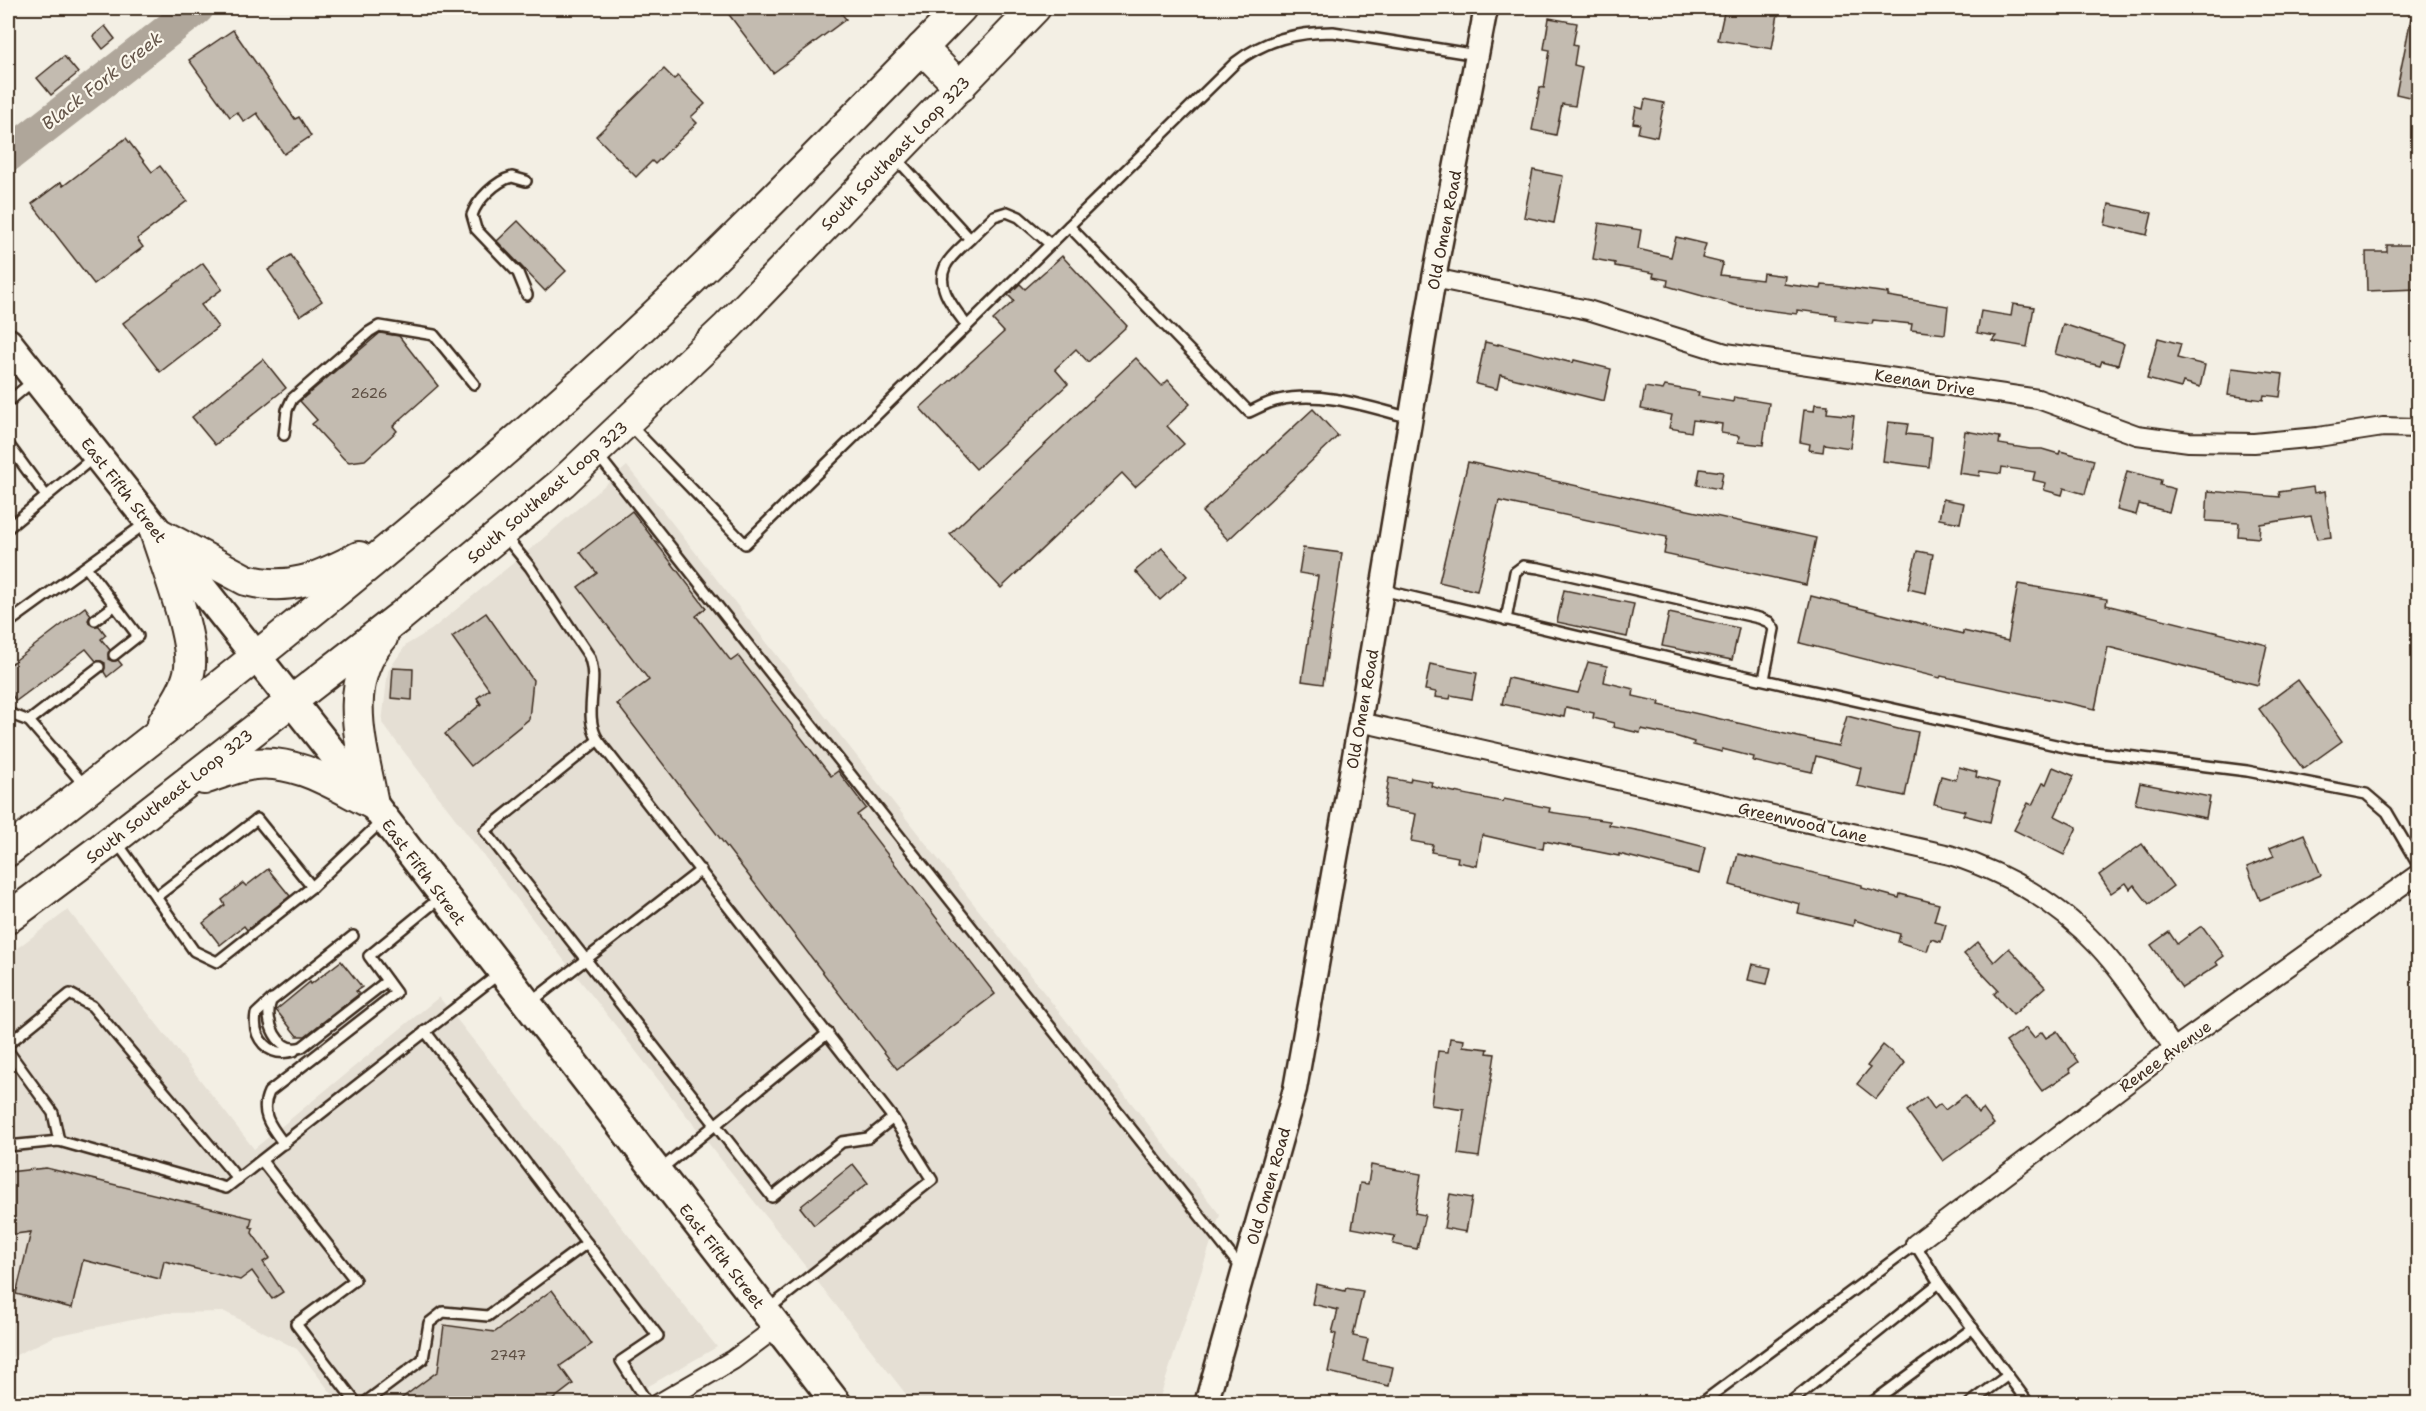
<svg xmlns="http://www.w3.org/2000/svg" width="2426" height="1411" font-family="'Shantell Sans',sans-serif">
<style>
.built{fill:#e5dfd4}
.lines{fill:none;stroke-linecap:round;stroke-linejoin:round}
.river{stroke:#afa69a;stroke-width:34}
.building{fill:#c3bbb0;stroke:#3b2a1e;stroke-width:1.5}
.service-casing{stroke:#3b2a1e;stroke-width:14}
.minor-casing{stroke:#3b2a1e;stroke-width:22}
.tertiary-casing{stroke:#3b2a1e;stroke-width:27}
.primary-casing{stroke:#3b2a1e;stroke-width:33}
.trunk-casing{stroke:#3b2a1e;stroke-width:34}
.service{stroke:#fbf7ec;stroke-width:9}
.minor{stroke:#fbf7ec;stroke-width:18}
.tertiary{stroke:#fbf7ec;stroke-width:22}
.primary{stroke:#fbf7ec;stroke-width:28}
.trunk{stroke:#fbf7ec;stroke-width:30}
.labels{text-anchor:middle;stroke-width:4.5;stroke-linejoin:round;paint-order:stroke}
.number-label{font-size:14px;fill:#5d4e42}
.street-label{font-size:16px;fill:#3b2a1e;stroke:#fbf7ec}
.water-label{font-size:18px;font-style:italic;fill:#645549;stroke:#fbf7ec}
</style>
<rect width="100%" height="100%" fill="#f3efe4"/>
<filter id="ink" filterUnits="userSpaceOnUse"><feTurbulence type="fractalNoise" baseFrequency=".0167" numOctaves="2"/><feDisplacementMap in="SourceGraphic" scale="12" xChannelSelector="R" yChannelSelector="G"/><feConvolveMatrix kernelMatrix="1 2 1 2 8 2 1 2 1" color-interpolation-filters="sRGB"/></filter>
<g filter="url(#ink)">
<g class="built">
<polygon points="627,466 1220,1215 1158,1403 913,1403 560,955 382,723 388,671 406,645 431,630 539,542"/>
<polygon points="68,910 254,1149 439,997 717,1347 617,1404 339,1403 297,1349 225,1312 166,1313 55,1336 8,1359 8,955"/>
</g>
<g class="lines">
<polyline class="river" points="8,155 197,8"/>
</g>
<g class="building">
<polygon points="724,8 837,8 846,19 773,73"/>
<polygon points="1725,8 1779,8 1772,49 1718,40"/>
<polygon points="1549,18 1577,23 1573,45 1577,46 1574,65 1582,67 1575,106 1562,104 1556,135 1532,130 1540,87 1544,88 1550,50 1544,49"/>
<polygon points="2411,18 2418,18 2418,99 2396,94"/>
<polygon points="105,26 115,39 103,49 93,36"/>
<polygon points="233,30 295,119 299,117 311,136 284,154 257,113 244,122 237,112 230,117 189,60"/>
<polygon points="64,56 78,73 51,95 37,78"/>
<polygon points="664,69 674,79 678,76 705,104 691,117 697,123 655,164 652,161 636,177 596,136"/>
<polygon points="1645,99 1664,103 1657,137 1638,133 1640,124 1633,123 1636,107 1643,109"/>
<polygon points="126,138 152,172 160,166 187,201 137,239 143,247 94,284 32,204 61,182 63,186"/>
<polygon points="1533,170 1563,176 1554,223 1524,217"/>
<polygon points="2109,204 2152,213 2147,235 2105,225"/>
<polygon points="518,221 566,271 545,291 497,241"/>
<polygon points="1599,223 1641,230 1638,249 1671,257 1676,237 1706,244 1702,258 1723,263 1720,275 1762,280 1763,273 1785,276 1784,284 1821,289 1822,285 1835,286 1888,293 1888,296 1948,306 1945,334 1911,330 1912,324 1873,320 1872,324 1836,320 1836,315 1797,310 1797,314 1738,306 1667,286 1668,280 1653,277 1654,273 1615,266 1615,263 1593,259"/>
<polygon points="2387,245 2418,245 2418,289 2367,291 2366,252 2387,252"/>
<polygon points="291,255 322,301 300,316 268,270"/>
<polygon points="1062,256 1127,326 1088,362 1076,349 1055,369 1068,384 976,469 920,408 1004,332 993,320 1014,301 1008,295 1020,284 1025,289"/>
<polygon points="203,263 222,289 201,305 218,327 160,372 123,323"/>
<polygon points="2013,304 2034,307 2027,347 1992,341 1996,336 1977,333 1981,311 2011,316"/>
<polygon points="2063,324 2124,344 2118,365 2102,361 2100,366 2055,354"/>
<polygon points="380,333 399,336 438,386 393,426 397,431 365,460 349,462 344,459 312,424 317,420 300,401"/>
<polygon points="2158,338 2181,344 2177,358 2205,365 2200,387 2183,382 2181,388 2147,379"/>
<polygon points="1485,342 1498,345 1498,344 1573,363 1574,360 1611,369 1604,401 1500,375 1497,389 1476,384"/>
<polygon points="1136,358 1162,386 1168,380 1190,404 1167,426 1184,444 1135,487 1122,473 1001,588 950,534"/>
<polygon points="263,359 286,388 215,445 192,417"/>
<polygon points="2232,368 2283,374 2280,397 2264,395 2263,400 2228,395"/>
<polygon points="1665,386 1699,392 1698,396 1733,402 1734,397 1769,403 1763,445 1738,442 1739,436 1721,433 1722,424 1693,420 1691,432 1669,428 1672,415 1641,409 1645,387 1663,390"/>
<polygon points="1815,404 1828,405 1827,413 1854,416 1850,448 1824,444 1823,452 1809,450 1810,444 1800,442 1804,410 1814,411"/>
<polygon points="1313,409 1338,436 1228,540 1202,512"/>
<polygon points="1888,422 1908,424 1906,434 1932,437 1929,467 1883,461"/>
<polygon points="1965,431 2000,437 1999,444 2030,449 2042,449 2059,454 2060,451 2094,460 2085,494 2064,488 2062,495 2044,490 2046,483 2033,480 2035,472 2002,467 2001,474 1980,471 1979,476 1959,473"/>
<polygon points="1468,462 1816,538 1806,585 1664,554 1667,537 1499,501 1477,591 1439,582"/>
<polygon points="1700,469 1723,472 1720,489 1697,485"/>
<polygon points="2127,471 2161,480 2160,485 2175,489 2169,512 2139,504 2136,515 2117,510"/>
<polygon points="2313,487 2314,493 2325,491 2331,537 2317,539 2311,516 2260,524 2259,538 2238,536 2239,523 2206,521 2208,491 2280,497 2279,492"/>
<polygon points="1943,499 1964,503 1960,523 1939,519"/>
<polygon points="632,511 706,608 696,616 731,661 738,656 831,776 838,771 866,808 857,815 995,994 897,1069 617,704 649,680 578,587 597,573 580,552"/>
<polygon points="1162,548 1187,576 1160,600 1135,571"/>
<polygon points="1303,548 1342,553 1323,684 1302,681 1318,576 1299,573"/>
<polygon points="1917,551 1933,554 1926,593 1908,589"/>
<polygon points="2018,584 2107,599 2106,605 2267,645 2258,685 2108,647 2095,709 1941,676 1940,678 1800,643 1811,596 1963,634 1963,631 2008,641"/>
<polygon points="1564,590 1634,604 1627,637 1557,622"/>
<polygon points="85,607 91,615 88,620 90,624 99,626 106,635 101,639 110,650 108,659 112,661 118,660 122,665 107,677 104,672 105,663 101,661 96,661 86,649 16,701 8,690 8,666"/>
<polygon points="486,613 533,680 529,719 471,766 445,734 481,704 477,698 489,689 452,637"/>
<polygon points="1669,613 1739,628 1732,660 1662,646"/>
<polygon points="1588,662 1607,666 1604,682 1634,689 1633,696 1660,702 1659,705 1838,746 1847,716 1902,730 1902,729 1918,732 1905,796 1857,786 1861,768 1816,756 1812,772 1780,765 1779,767 1753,761 1754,757 1722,749 1722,752 1693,745 1694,742 1675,736 1641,729 1640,733 1613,727 1614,723 1593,718 1594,713 1566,707 1564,717 1502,704 1508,678 1578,693"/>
<polygon points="1430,664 1477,673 1472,699 1451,695 1450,699 1435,697 1436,692 1425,690"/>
<polygon points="393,668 413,669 412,700 391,698"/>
<polygon points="2298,680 2342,741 2303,769 2259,709"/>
<polygon points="1959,767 1977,772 1976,777 1999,783 1990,822 1963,815 1965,811 1934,804 1941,776 1956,780"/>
<polygon points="2053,767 2074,776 2055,816 2077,827 2064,855 2014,830 2028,803 2032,805 2043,783 2046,784"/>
<polygon points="1389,778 1410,782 1411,778 1432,782 1431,786 1444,790 1503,802 1504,799 1550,808 1549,812 1610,821 1609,825 1646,832 1705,847 1699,874 1619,854 1619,856 1544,841 1543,849 1482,835 1477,866 1457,862 1458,857 1431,852 1433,845 1411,841 1416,814 1384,808"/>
<polygon points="2140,783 2210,797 2206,818 2135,804"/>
<polygon points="2304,834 2321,875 2260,900 2247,867 2274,856 2270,848"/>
<polygon points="2142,844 2173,886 2149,904 2134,885 2130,889 2126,883 2111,893 2099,875"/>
<polygon points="1738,854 1862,885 1862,888 1899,898 1900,894 1939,904 1934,921 1946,924 1941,942 1931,939 1927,951 1898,942 1900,934 1854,920 1853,926 1798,913 1800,904 1730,885"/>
<polygon points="268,869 290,896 247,930 244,926 220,945 203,923 225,905 222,900 243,883 246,886"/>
<polygon points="2200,927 2203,927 2224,956 2216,962 2218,965 2182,988 2151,945 2169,932 2177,944"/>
<polygon points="1978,942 1994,962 2009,948 2045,987 2013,1015 1994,994 1998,990 1964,954"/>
<polygon points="341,961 362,987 356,991 359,994 305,1036 297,1036 276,1010 310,982 311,984"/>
<polygon points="1752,964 1771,968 1767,984 1748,980"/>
<polygon points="2026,1028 2034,1038 2042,1032 2046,1038 2057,1031 2078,1062 2069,1069 2071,1072 2042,1091 2006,1042"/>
<polygon points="1450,1038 1464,1040 1463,1046 1488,1049 1487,1053 1495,1054 1479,1157 1458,1154 1464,1110 1431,1105 1438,1051 1448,1052"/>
<polygon points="1883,1045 1905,1063 1876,1099 1857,1084 1870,1068 1867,1066"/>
<polygon points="1965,1095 1978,1113 1983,1109 1994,1124 1943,1161 1907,1111 1926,1097 1934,1109 1940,1104 1945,1110"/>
<polygon points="853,1164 868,1183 814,1225 800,1207"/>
<polygon points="1371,1165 1421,1174 1415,1213 1425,1215 1417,1249 1393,1244 1395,1236 1352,1228 1360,1183 1368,1184"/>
<polygon points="46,1168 252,1218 250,1227 253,1228 252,1233 270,1258 263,1262 283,1292 272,1299 252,1271 240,1280 164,1261 160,1279 83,1260 72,1308 16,1294 31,1232 8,1235 8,1172"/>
<polygon points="1450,1194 1472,1198 1466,1232 1444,1228"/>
<polygon points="1316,1284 1345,1291 1346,1288 1363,1291 1353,1336 1368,1339 1363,1361 1393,1367 1389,1386 1328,1372 1336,1334 1332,1333 1338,1310 1312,1304"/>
<polygon points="552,1290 592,1344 560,1366 573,1384 547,1404 394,1404 438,1371 444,1325 495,1332"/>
</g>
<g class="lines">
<defs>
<g id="service">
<polyline points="896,158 970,239 994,216 1007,212 1019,217 1050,244"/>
<path d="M526,181L512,177C496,181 477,200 472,215L476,229L518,273L527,295"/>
<path d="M1069,226L1249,412C1258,408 1268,402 1279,400C1322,390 1369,407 1411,418"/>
<path d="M967,326C956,310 935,288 945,267C949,257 962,247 970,239"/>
<polyline points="8,402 33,381"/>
<path d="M629,424L745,544L1236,62C1265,40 1296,32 1333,32L1477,55"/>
<polyline points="284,435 287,410 292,399 369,332 379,326 434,335 474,384"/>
<polyline points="8,444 46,496"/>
<polyline points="597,454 1242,1269"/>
<polyline points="8,528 94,457"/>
<path d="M504,535L530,567L589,656C600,683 582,714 598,740L893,1118L932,1180L767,1310"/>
<polyline points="86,567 138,636 114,655"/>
<polyline points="1382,590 1719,670 2078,750 2247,771 2366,794 2387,812 2418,865"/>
<polyline points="95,620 114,606"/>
<polyline points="1506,620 1515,572 1523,566 1539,568 1759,618 1769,622 1774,629 1764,679"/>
<polyline points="8,623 146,523"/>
<polyline points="8,713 29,721 86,787"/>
<polyline points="29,721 99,667"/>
<polyline points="598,740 485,831 772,1197 842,1142 868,1138 893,1118"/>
<polyline points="116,841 156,897 257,819 312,887 381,822"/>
<polyline points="156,897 194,951 217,962 312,887"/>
<path d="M353,936L271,1001C263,1020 278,1055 302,1047L387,981"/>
<path d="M272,999L256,1014C252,1038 268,1058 294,1051"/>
<polyline points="531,1002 701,870"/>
<polyline points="425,1031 658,1336 621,1361 648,1404"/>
<polyline points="8,1044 70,994 92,1006 238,1179"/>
<polyline points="8,1051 53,1113 59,1141"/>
<path d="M284,1144C271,1127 259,1113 269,1092L396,993L369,956L441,897"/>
<polyline points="8,1146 59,1141 226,1188 500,973"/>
<polyline points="262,1161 355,1280 296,1324 357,1404"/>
<polyline points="661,1169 828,1033"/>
<polyline points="363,1404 423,1359 429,1323 443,1312 488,1316 587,1243"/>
<polyline points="1700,1404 1915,1244 1939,1283 2029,1404"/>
<polyline points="1788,1404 1939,1283"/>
<polyline points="1870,1404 1973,1328"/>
<polyline points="1969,1404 2008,1375"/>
</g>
<g id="minor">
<polyline points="1434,278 1588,310 1726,353 2038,399 2137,435 2189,442 2254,443 2318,437 2383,427 2418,428"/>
<path d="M1360,722L1950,855C2006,873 2056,901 2097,945C2126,976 2149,1014 2174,1048"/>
<polyline points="1915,1244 2174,1048 2418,874"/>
<polyline points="658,1404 733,1360 777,1327"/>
</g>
<polyline id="tertiary" points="1206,1404 1295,1089 1360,722 1434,278 1486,8"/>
<polyline id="primary" points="8,343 373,804 837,1404"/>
<g id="trunk">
<polyline points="922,48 960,87"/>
<path d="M154,528C164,562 197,641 189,673C185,691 173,707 163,723"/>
<path d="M158,533L246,580C292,592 319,577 359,557"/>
<path d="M204,779C221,773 237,766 254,764C297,759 336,786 373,804"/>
<path d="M373,804C363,749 340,685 382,638"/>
<path d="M8,851C192,709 375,565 550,411C694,284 828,145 961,8"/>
<polyline points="8,918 114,839 401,616 562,483 727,327 1035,8"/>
</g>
</defs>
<use href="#service" class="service-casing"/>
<use href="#minor" class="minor-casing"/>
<use href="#tertiary" class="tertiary-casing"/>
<use href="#primary" class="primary-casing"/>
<use href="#trunk" class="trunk-casing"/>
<use href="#service" class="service"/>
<use href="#minor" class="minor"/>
<use href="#tertiary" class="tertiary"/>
<use href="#primary" class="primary"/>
<use href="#trunk" class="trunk"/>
</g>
</g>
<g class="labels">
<g class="number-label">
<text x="369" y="398">2626</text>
<text x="508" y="1360">2747</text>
</g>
<g class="street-label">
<text transform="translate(895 153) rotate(-46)" y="6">South Southeast Loop 323</text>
<text transform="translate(1444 230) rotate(-79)" y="6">Old Omen Road</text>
<text transform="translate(1925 382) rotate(9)" y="6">Keenan Drive</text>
<text transform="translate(124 490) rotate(52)" y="6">East Fifth Street</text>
<text transform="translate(547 492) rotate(-41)" y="6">South Southeast Loop 323</text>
<text transform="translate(1362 709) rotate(-80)" y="6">Old Omen Road</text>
<text transform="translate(169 796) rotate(-38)" y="6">South Southeast Loop 323</text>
<text transform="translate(1803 822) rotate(13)" y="6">Greenwood Lane</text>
<text transform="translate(424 872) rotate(53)" y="6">East Fifth Street</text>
<text transform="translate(2165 1056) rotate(-36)" y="6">Renee Avenue</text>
<text transform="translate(1268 1186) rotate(-74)" y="6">Old Omen Road</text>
<text transform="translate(722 1256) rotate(52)" y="6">East Fifth Street</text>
</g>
<g class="water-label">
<text transform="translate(102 81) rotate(-38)" y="6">Black Fork Creek</text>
</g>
</g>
<rect width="2426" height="1411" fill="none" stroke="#fbf7ec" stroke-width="30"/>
<rect x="15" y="15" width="2396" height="1381" fill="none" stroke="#3b2a1e" stroke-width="2" filter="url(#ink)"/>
</svg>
